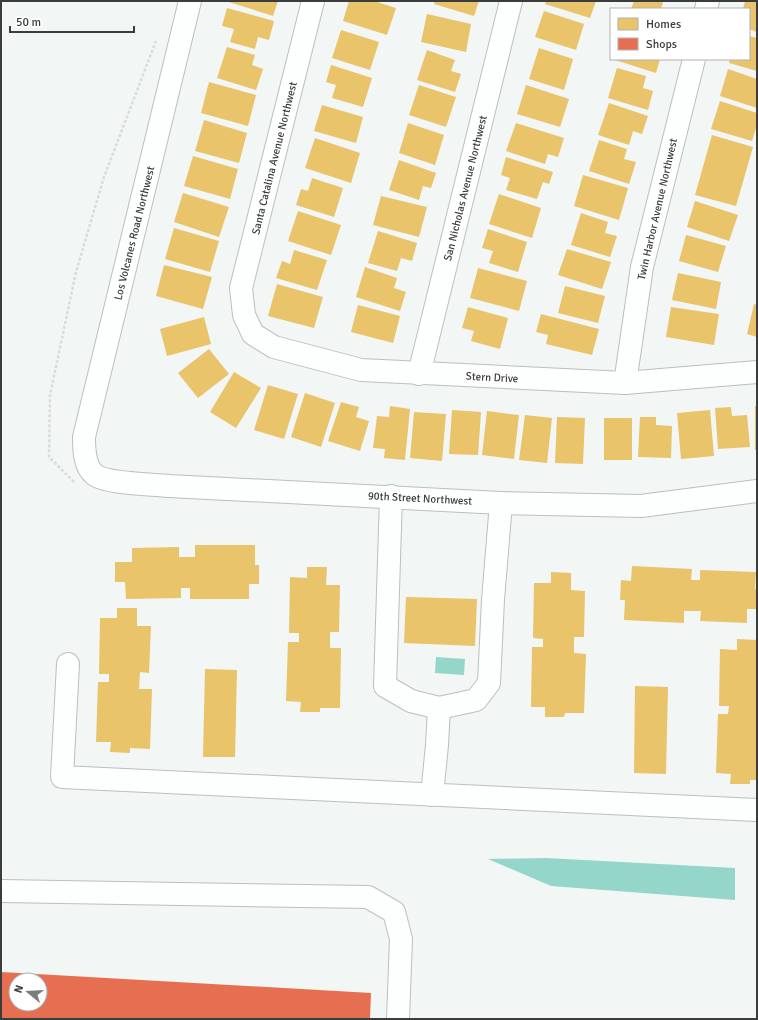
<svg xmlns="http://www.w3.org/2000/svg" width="758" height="1020" font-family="Signika,sans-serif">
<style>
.water{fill:#94d6ca}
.homes{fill:#e9c46a}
.shops{fill:#e76f51;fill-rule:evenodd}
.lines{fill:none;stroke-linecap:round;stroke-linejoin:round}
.minor-casing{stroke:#bcbfbe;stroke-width:24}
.path{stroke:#dadbdb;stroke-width:2.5;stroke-dasharray:3 2;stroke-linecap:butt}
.minor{stroke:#fdfefe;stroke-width:22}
.labels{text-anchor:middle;stroke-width:4;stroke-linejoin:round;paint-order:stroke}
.street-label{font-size:11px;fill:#3a3d3c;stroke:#fff}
</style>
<rect width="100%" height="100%" fill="#f2f6f5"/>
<g class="water">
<polygon points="436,657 465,659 464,675 435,673"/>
<polygon points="546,858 735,868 735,900 551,886 488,859"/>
</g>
<g class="homes">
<polygon points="229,1 278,1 273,16 229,2"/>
<polygon points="349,1 374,1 396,8 387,35 343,21"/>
<polygon points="435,1 479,1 474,16 434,4"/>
<polygon points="546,1 596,1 590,18 545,4"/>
<polygon points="634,1 659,1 663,2 661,9 631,9"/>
<polygon points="745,1 757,1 757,32 749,29 749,9 743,9"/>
<polygon points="227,8 274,21 269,40 258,37 255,49 230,42 234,29 222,26"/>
<polygon points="544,11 584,24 576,50 535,37"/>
<polygon points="427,14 471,24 466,52 421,42"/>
<polygon points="341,30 379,42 370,70 332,58"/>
<polygon points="749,36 757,38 757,71 729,63 730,59 749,59"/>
<polygon points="227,47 255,55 252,65 263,69 256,90 217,78"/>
<polygon points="539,48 573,59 564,90 529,79"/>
<polygon points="427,50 455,60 451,71 461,74 455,92 417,80"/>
<polygon points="612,59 660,59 656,73"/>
<polygon points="331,65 372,78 363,107 332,98 336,85 326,82"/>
<polygon points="617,68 646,76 643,88 653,91 648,110 608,98"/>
<polygon points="728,69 757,79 757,108 720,96"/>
<polygon points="209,82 256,95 248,126 201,113"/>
<polygon points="419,85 456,97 446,127 409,115"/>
<polygon points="526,85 569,99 560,127 517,114"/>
<polygon points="720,101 757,113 757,125 752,141 711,129"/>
<polygon points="609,103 648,116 642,134 633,131 629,145 598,135"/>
<polygon points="322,105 363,117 356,143 314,131"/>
<polygon points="204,120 247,133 239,163 195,151"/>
<polygon points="408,123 444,135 435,165 399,153"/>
<polygon points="516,123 564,138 558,157 548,154 545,164 506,151"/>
<polygon points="712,135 753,147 736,206 695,195"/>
<polygon points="315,138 360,153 351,183 305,168"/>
<polygon points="599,140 627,149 624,159 636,162 629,184 589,171"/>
<polygon points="193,156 238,169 230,199 184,186"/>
<polygon points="506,157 553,172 549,184 543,182 537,199 506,190 510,178 501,175"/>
<polygon points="399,160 436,173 431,188 423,186 419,200 389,190"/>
<polygon points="583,175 628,188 619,220 574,206"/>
<polygon points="312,178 343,188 334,217 296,205 301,189 308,191"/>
<polygon points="183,193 229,207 219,237 174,222"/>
<polygon points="499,194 541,208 532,238 489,224"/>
<polygon points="381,196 427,207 419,237 373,225"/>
<polygon points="695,201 738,215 729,241 687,227"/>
<polygon points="298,211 341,225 331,255 288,241"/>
<polygon points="581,213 608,222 605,233 617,236 610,257 571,245"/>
<polygon points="174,228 219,241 210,272 165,259"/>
<polygon points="488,229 527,242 518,272 489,263 493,251 482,248"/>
<polygon points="378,231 417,243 412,261 401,258 397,271 368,263"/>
<polygon points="686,235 726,246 718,272 679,261"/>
<polygon points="567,249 611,262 602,289 558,275"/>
<polygon points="294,250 327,260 317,290 276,278 282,261 290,264"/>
<polygon points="164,265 212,277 203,309 156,296"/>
<polygon points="365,267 397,278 394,288 406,292 400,311 356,297"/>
<polygon points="478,268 527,281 519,311 470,298"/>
<polygon points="678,273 721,282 716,309 672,300"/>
<polygon points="277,284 323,297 314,328 268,316"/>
<polygon points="565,286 605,296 598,323 558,313"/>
<polygon points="754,304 757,305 757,337 747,334"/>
<polygon points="358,305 400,316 393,343 351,332"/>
<polygon points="468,307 508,318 500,349 471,341 474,331 462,328"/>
<polygon points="671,307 719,314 714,345 666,337"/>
<polygon points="541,314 599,329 592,355 546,344 548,335 536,332"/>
<polygon points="204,317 211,344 167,356 160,329"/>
<polygon points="209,349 229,374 198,398 178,373"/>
<polygon points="234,372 261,388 236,428 210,412"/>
<polygon points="268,385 298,394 284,439 254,430"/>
<polygon points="305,393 335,403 321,447 291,437"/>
<polygon points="341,402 359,407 356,417 369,421 360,451 328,441"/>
<polygon points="390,406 410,409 405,460 384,458 385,449 373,448 377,416 389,417"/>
<rect x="755" y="406" width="2" height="44"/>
<polygon points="731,407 732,416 747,415 750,447 718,449 715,408"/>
<polygon points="452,410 481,412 478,455 449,454"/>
<polygon points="710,410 714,456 681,459 677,413"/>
<polygon points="487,411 519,415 514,459 482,455"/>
<polygon points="414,412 446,414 442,461 410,458"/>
<polygon points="525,415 552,418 547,463 519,460"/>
<polygon points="557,417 585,418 583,464 555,463"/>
<polygon points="640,417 656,417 656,425 672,426 671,458 638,457"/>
<rect x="604" y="418" width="28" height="42"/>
<polygon points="195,545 255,545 255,565 259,565 259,584 249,584 249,599 190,599 190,588 181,588 181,598 126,599 125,582 115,582 115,562 132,562 132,548 179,547 179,557 195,557"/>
<polygon points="632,566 692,569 691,580 700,580 700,570 756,572 755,589 757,589 757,609 747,609 747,623 700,621 701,611 684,611 684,623 624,620 625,600 620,600 621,580 631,581"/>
<polygon points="307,567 327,567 326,585 340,585 339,632 330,632 330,648 341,648 340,708 320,708 320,712 300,712 301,702 286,701 288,642 299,642 299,633 289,633 290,577 307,578"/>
<polygon points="551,572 571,573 571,590 585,591 584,637 574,637 574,653 586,654 584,713 565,713 564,717 545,717 545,707 531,707 532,647 543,647 543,639 533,638 534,583 551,583"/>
<polygon points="406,597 477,599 475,646 404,643"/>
<polygon points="117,608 137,608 137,626 151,626 149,673 140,672 139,689 152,689 150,749 130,748 130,753 110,752 111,742 96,742 98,682 109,682 109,674 99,674 100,618 117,618"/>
<polygon points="737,639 757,640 757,780 750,780 750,784 730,784 731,774 716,773 718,714 728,714 729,706 719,706 720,649 737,650"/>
<polygon points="205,669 237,670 235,757 203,757"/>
<polygon points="635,686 668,687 666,774 634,773"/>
</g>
<path class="shops" d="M1,972L371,993L370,1019H1ZM16,980H40V1004H16Z"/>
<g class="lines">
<defs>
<g id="minor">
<path d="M190,1L84,437C84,449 84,467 95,475C108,484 152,484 169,486L501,503L641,506L757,491"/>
<polyline points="313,1 241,288 244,315 253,334 274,347 361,370 625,383 757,372"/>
<polyline points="706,9 708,1"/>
<polyline points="419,374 511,1"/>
<polyline points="625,383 642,267 694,59"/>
<polyline points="391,496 385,686 411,701 439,708 476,700 489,683 493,600 501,503"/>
<polyline points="68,664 62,777 757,810"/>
<polyline points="432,795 437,745 439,708"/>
<polyline points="1,891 368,897 394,912 401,939 398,1019"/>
</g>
</defs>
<use href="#minor" class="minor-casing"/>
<polyline class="path" points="74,482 49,457 50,395 76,272 104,177 156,41"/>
<use href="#minor" class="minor"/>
</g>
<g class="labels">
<g class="street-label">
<text transform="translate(274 158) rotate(-76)" y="4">Santa Catalina Avenue Northwest</text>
<text transform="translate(465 188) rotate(-76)" y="4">San Nicholas Avenue Northwest</text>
<text transform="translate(657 209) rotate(-77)" y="4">Twin Harbor Avenue Northwest</text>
<text transform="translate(134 233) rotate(-76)" y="4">Los Volcanes Road Northwest</text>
<text transform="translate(492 377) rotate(3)" y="4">Stern Drive</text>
<text transform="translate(420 498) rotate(3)" y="4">90th Street Northwest</text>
</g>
</g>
<rect width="758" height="1020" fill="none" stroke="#3a3d3c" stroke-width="4"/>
<rect x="610" y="8" width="140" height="52" fill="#ffffff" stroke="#b0b1b1"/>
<rect x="618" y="18" width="20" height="12" fill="#e9c46a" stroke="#b0b1b1"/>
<text x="646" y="28" font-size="12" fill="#3a3d3c">Homes</text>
<rect x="618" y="38" width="20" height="12" fill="#e76f51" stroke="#b0b1b1"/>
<text x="646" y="48" font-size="12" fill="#3a3d3c">Shops</text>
<g transform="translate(28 992) rotate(288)"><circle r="19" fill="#ffffff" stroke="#b0b1b1"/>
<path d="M0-3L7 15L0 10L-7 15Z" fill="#7a7e7d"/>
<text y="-6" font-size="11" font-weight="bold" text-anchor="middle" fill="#3a3d3c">N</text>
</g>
<path d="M10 26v6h124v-6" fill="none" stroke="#3a3d3c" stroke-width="2"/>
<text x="16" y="26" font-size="12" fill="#3a3d3c" stroke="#ffffff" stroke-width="3" paint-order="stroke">50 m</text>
</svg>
